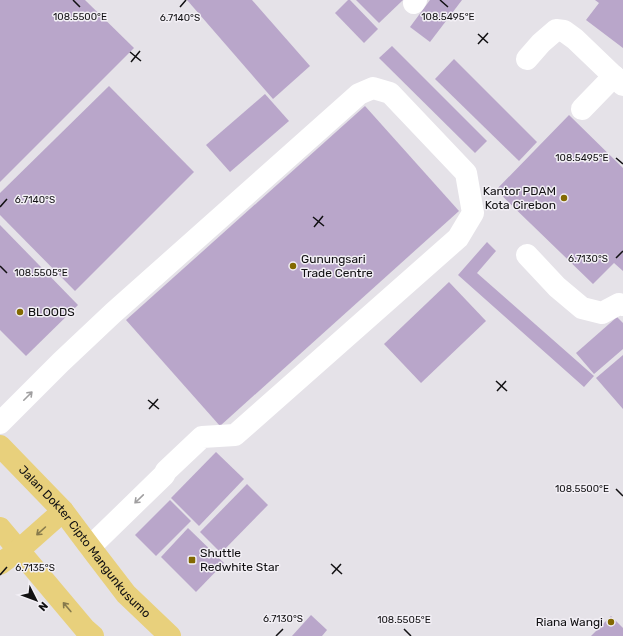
<svg xmlns="http://www.w3.org/2000/svg" width="623" height="636" font-family="Rubik,sans-serif">
<style>
.building{fill:#b9a6ca}
.lines{fill:none;stroke-linecap:round;stroke-linejoin:round}
.minor{stroke:#fff;stroke-width:22}
.major{stroke:#e8d07c;stroke-width:22}
.oneway{stroke:#a09fa0}
.oneway2{stroke:#877a4c}
.ticks{fill:none;stroke:#111012;stroke-width:1.5}
.poi-dot{fill:#836901;stroke:#f2eff5;stroke-width:1.5}
.labels{text-anchor:middle;stroke-width:3;stroke-linejoin:round;paint-order:stroke}
.poi-label{font-size:12px;fill:#111012;stroke:#f2eff5;text-anchor:start}
.street-label{font-size:12px;fill:#111012;stroke:#f2eff5}
.ticks-label{font-size:10px;text-anchor:middle;fill:#111012;stroke:#f2eff5;stroke-width:3;stroke-linejoin:round;paint-order:stroke}
</style>
<rect width="100%" height="100%" fill="#e5e2e8"/>
<g class="building">
<polygon points="0,0 85,0 134,48 0,182"/>
<polygon points="187,0 252,0 310,66 273,99"/>
<polygon points="348,0 350,0 378,29 364,43 335,13"/>
<polygon points="356,0 403,0 379,23"/>
<polygon points="430,0 462,0 430,42 410,27"/>
<polygon points="595,0 623,0 623,48 586,20 599,3"/>
<polygon points="392,46 487,141 475,153 379,58"/>
<polygon points="454,59 537,142 519,161 435,79"/>
<polygon points="109,86 194,172 75,291 0,215 0,193"/>
<polygon points="265,94 289,121 230,172 206,145"/>
<polygon points="365,106 459,211 220,426 126,320"/>
<polygon points="569,115 623,168 623,271 614,263 593,284 496,190"/>
<polygon points="0,225 78,305 26,356 0,330"/>
<polygon points="487,242 496,251 477,273 594,376 584,387 458,275"/>
<polygon points="449,282 486,321 421,383 384,344"/>
<polygon points="617,317 623,323 623,349 594,374 576,353"/>
<polygon points="623,355 623,409 596,378"/>
<polygon points="216,452 244,479 199,526 171,498"/>
<polygon points="247,484 268,505 221,553 200,532"/>
<polygon points="170,500 191,521 156,556 135,535"/>
<polygon points="188,528 224,563 196,592 161,557"/>
<polygon points="311,615 327,630 322,636 292,636"/>
<polygon points="611,616 623,628 623,636 591,636"/>
</g>
<g class="lines">
<g class="minor">
<polyline points="414,3 416,0"/>
<polyline points="527,59 541,43 556,30 564,31 575,39 623,85"/>
<polyline points="582,109 614,76"/>
<polyline points="527,255 557,287 582,308 602,313 619,304 623,305"/>
<polyline points="0,423 61,362 113,313 359,94 373,88 390,93 466,173 473,213 458,238 235,435 202,437 166,471 164,475 90,547"/>
</g>
<g class="major">
<path id="s1" d="M0,446L63,511L90,547L126,594L170,636"/>
<polyline points="0,528 85,629 93,636"/>
<polyline points="0,564 19,550 63,511"/>
</g>
</g>
<defs><path id="oneway-shaft" d="M-6 0H5M1.5-3L5.5 0L1.5 3" fill="none" stroke-width="1.6" stroke-linecap="round" stroke-linejoin="round"/></defs>
<g class="oneway">
<use href="#oneway-shaft" transform="translate(28 396) rotate(-45)"/>
<use href="#oneway-shaft" transform="translate(139 499) rotate(136)"/>
</g>
<g class="oneway2">
<use href="#oneway-shaft" transform="translate(41 531) rotate(138)"/>
<use href="#oneway-shaft" transform="translate(67 607) rotate(-130)"/>
</g>
<path class="ticks" d="M73,0L80,7M440,0L448,7M180,7L186,0M478,34L488,43M478,44L488,33M130,52L141,61M131,62L140,51M616,158L623,164M0,207L7,199M313,217L324,226M314,227L323,216M616,258L623,251M0,266L7,273M496,381L507,391M497,391L506,381M148,400L159,409M149,409L158,399M616,489L623,496M331,564L342,574M332,574L341,564M0,575L7,567M404,629L411,636M276,636L283,629"/>
<g class="poi-dot">
<circle cx="564" cy="198" r="4"/>
<circle cx="293" cy="266" r="4"/>
<circle cx="20" cy="312" r="4"/>
<rect x="188" y="556" width="8" height="8" rx="2"/>
<circle cx="611" cy="622" r="4"/>
</g>
<g class="labels">
<g class="poi-label">
<text x="556" y="195" text-anchor="end">Kantor PDAM<tspan x="556" dy="14">Kota Cirebon</tspan></text>
<text x="301" y="263">Gunungsari<tspan x="301" dy="14">Trade Centre</tspan></text>
<text x="28" y="316">BLOODS</text>
<text x="200" y="557">Shuttle<tspan x="200" dy="14">Redwhite Star</tspan></text>
<text x="603" y="626" text-anchor="end">Riana Wangi</text>
</g>
<g class="street-label">
<text dy="4" stroke="none"><textPath href="#s1" startOffset="128">Jalan Dokter Cipto Mangunkusumo</textPath></text>
</g>
</g>
<g class="ticks-label">
<text x="80" y="20">108.5500°E</text>
<text x="448" y="20">108.5495°E</text>
<text x="180" y="21">6.7140°S</text>
<text x="582" y="161">108.5495°E</text>
<text x="35" y="203">6.7140°S</text>
<text x="588" y="262">6.7130°S</text>
<text x="41" y="276">108.5505°E</text>
<text x="582" y="492">108.5500°E</text>
<text x="35" y="571">6.7135°S</text>
<text x="283" y="622">6.7130°S</text>
<text x="404" y="623">108.5505°E</text>
</g>
<g transform="translate(36 600) rotate(132)" stroke="#f2eff5" stroke-width="3" paint-order="stroke">
<path d="M0-3L7 15L0 10L-7 15Z" fill="#111012"/>
<text y="-6" font-size="11" font-weight="bold" text-anchor="middle" fill="#111012">N</text>
</g>
</svg>
